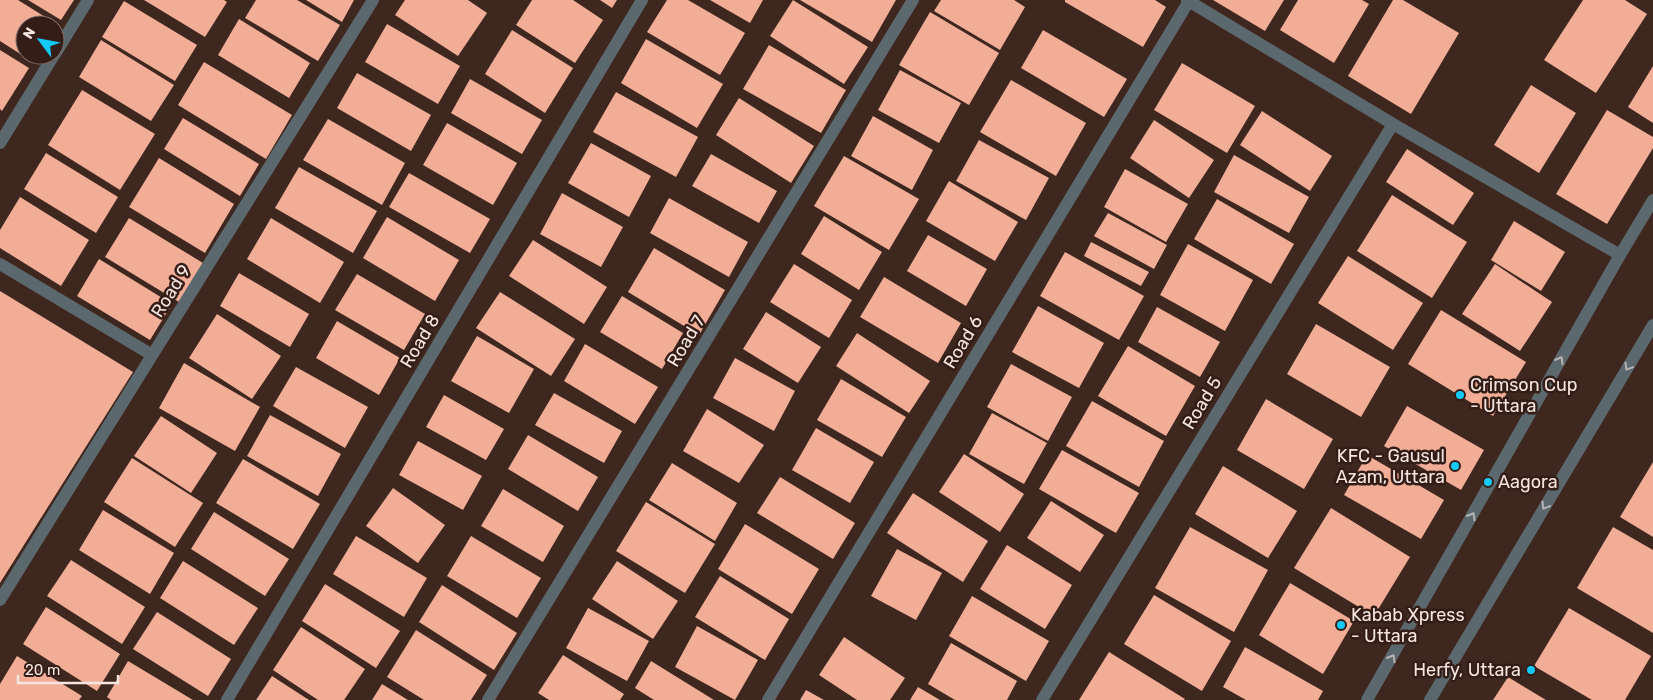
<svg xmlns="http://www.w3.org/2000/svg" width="1653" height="700" font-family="Rubik,sans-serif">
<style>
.building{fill:#f1ad96}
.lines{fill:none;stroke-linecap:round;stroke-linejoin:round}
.minor{stroke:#5b686d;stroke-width:12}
.tertiary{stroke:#5b686d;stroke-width:12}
.oneway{stroke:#b7b3b2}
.poi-dot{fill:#14cafb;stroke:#341d16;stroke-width:2}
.labels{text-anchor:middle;stroke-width:5;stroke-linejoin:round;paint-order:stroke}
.street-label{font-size:18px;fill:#f5e5e0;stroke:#341d16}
.poi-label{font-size:18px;fill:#f5e5e0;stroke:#341d16;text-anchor:start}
</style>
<rect width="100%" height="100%" fill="#3e271f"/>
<g class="building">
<polygon points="0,0 18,0 58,25 25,25 25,55 37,55 33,62 0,41"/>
<polygon points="28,0 74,0 61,20"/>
<polygon points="144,0 224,0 227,2 205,37"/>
<polygon points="256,0 297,0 340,25 318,61 245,18"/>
<polygon points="306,0 354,0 342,22"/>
<polygon points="405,0 468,0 487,13 458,56 395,15"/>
<polygon points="532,0 573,0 603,20 575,63 516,25"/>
<polygon points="600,0 617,0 612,8"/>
<polygon points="667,0 688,0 745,33 720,75 647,32"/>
<polygon points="710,0 763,0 750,23"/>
<polygon points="793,0 868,47 844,84 770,36"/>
<polygon points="800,0 896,0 872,42"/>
<polygon points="941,0 1014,0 1025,7 1000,50 934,11"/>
<polygon points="1065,0 1155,0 1166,7 1143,47 1065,2"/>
<polygon points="1213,0 1284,0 1265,31"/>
<polygon points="1298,0 1362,0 1369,4 1334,63 1280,30"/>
<polygon points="1393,0 1403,0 1459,33 1411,114 1348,76"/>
<polygon points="1583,0 1625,0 1647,14 1596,93 1544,60"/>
<polygon points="124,1 197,45 175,81 102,37"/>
<polygon points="930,12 999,53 969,105 899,65"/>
<polygon points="239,19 310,63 289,98 218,55"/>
<polygon points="387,24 460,66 438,104 365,62"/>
<polygon points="512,30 573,68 545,113 485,74"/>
<polygon points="1043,30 1127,79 1104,117 1021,68"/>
<polygon points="646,39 723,84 697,128 621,83"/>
<polygon points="101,40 174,85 151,121 79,77"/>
<polygon points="769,45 846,90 821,133 743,89"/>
<polygon points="0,50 29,68 2,111 0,109"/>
<polygon points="204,62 292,115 266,159 178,105"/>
<polygon points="1182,63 1255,106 1227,153 1154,110"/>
<polygon points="1653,66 1653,123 1628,107"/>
<polygon points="900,70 961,103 939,143 878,110"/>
<polygon points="357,73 431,115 411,151 337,108"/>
<polygon points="470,79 542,120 522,154 451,113"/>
<polygon points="1011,80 1086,123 1056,176 980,132"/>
<polygon points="1531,85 1576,113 1539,173 1494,145"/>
<polygon points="82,90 155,134 120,190 48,145"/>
<polygon points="616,92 698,137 676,177 593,132"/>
<polygon points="739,98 814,146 791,183 716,135"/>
<polygon points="1607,110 1653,137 1653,148 1607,224 1556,194"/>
<polygon points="1262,111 1332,156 1310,191 1240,145"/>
<polygon points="873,116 933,150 912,190 851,156"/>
<polygon points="183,118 259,164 240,196 164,149"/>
<polygon points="328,119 405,163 382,205 303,160"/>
<polygon points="1154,120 1214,160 1189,198 1130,158"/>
<polygon points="447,123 517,163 493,205 423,165"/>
<polygon points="979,140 1049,178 1026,220 956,181"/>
<polygon points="591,143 651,176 629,217 568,183"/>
<polygon points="1407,149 1474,193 1453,225 1386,182"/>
<polygon points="46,153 118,197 96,233 24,189"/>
<polygon points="711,154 777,191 759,223 692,186"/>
<polygon points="1234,155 1309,197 1289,233 1214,192"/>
<polygon points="844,156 919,199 889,250 814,206"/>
<polygon points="159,158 234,204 205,253 129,207"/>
<polygon points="299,167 377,211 353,253 275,208"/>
<polygon points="1125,169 1188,204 1166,242 1104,207"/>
<polygon points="409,173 490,219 470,253 389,207"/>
<polygon points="949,181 1018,222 995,261 926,221"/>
<polygon points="562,193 623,227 601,267 540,234"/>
<polygon points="1392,195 1467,242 1432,298 1357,251"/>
<polygon points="20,197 89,240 61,286 0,248 0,230"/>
<polygon points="669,198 748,242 729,277 650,233"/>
<polygon points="1217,199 1294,244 1271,284 1194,239"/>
<polygon points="1108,213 1167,245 1154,269 1094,236"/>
<polygon points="824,216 882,252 859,290 801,254"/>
<polygon points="387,217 459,260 435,301 363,258"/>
<polygon points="129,218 203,263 179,302 105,257"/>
<polygon points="271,218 344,262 320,303 247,259"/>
<polygon points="1514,221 1565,252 1541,291 1491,260"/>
<polygon points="928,235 987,269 966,306 907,271"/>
<polygon points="533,240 607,287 584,324 509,276"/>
<polygon points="1091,242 1149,272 1141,286 1084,256"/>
<polygon points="1188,244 1253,280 1225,331 1160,295"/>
<polygon points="654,248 725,290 699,335 628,292"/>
<polygon points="1065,252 1144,296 1119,340 1040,296"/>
<polygon points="1348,256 1423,303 1393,350 1318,303"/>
<polygon points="99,259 172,304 150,340 77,296"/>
<polygon points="794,264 852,300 829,338 770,302"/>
<polygon points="1495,264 1552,302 1520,351 1462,314"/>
<polygon points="239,273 309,314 290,347 220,306"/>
<polygon points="357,274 425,314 404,350 335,310"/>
<polygon points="884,277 961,323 938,363 860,317"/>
<polygon points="0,291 133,372 0,583"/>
<polygon points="500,292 575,339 551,376 476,328"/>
<polygon points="622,296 683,333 662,369 600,332"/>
<polygon points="1038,306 1104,343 1079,388 1012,352"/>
<polygon points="1157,307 1220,342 1200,377 1138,342"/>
<polygon points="1441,310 1526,362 1493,416 1408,364"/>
<polygon points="766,312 821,347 798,383 743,349"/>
<polygon points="217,314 281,356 252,399 189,358"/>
<polygon points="337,321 400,358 379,395 316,358"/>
<polygon points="1316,324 1390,367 1361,417 1287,374"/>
<polygon points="857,333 930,381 909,413 836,366"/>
<polygon points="477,336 534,369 509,413 451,381"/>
<polygon points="585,344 658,387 635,424 564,381"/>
<polygon points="1128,346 1195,386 1166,436 1098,396"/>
<polygon points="735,358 795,391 774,431 713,398"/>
<polygon points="184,363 260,407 235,451 159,408"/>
<polygon points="1011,364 1072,397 1048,441 987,407"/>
<polygon points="296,367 368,407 345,448 273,406"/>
<polygon points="841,379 906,417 882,457 817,420"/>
<polygon points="554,393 622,431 604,463 535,425"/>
<polygon points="444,395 504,429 486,460 426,427"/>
<polygon points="1266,399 1333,439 1304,489 1237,450"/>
<polygon points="1092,401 1164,441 1139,487 1066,446"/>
<polygon points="1407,406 1484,450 1461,490 1384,446"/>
<polygon points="707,409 764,445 739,483 683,451"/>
<polygon points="992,413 1047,443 1024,484 969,454"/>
<polygon points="270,415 341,454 318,496 247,456"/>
<polygon points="161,416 217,453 191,493 134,456"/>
<polygon points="816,428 874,462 850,503 792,470"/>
<polygon points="528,435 598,477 578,511 508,469"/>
<polygon points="418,441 482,476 463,510 399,475"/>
<polygon points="1062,450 1139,493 1116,533 1039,489"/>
<polygon points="964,454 1024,494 1000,532 939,492"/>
<polygon points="1367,455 1444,500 1421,539 1344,495"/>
<polygon points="132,458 203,503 175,547 104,502"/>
<polygon points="243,459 320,504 293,549 216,503"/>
<polygon points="1653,462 1653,537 1620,517"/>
<polygon points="672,463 737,503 715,541 649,500"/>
<polygon points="1223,466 1297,511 1268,558 1195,514"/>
<polygon points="780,477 855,523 833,559 757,513"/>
<polygon points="393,488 445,525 418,563 366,526"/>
<polygon points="503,489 564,526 543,562 481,526"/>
<polygon points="913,493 988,541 963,582 887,533"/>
<polygon points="1051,501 1104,535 1080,572 1027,538"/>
<polygon points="646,502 715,544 685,593 616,551"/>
<polygon points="1331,508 1410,557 1374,616 1294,568"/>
<polygon points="103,510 174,553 150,594 79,550"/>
<polygon points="214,512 289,559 265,596 191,549"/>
<polygon points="745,524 819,569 792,614 718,569"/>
<polygon points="1190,527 1268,570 1234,632 1155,588"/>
<polygon points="1613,527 1653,550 1653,633 1577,588"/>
<polygon points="356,536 427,578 404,617 333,574"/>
<polygon points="471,536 541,578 517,618 447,576"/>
<polygon points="1007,545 1072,585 1045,629 980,589"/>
<polygon points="897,549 942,573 916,620 871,596"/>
<polygon points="71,560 145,607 122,644 47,596"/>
<polygon points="183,561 258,608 234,645 160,598"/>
<polygon points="617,561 678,601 653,639 592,599"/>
<polygon points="720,576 789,619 765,660 695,617"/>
<polygon points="1290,583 1354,621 1323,674 1259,635"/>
<polygon points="325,584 400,631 376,668 302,621"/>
<polygon points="442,585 517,633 494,670 419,622"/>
<polygon points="1154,595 1231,641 1202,691 1124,644"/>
<polygon points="972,596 1049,641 1026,681 949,636"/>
<polygon points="46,607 120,654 97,691 23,644"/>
<polygon points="588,608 649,641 627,681 566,648"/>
<polygon points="1569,608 1651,656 1625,700 1592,700 1534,666"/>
<polygon points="157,612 231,659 208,696 133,649"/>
<polygon points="697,626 758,660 735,700 675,667"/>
<polygon points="301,627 365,669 344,700 318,700 273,670"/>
<polygon points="416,630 487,675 471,700 424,700 387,677"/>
<polygon points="844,637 905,678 890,700 857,700 819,675"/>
<polygon points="951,643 1017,681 1007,700 955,700 928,684"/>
<polygon points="1245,647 1323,691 1318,700 1246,700 1223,687"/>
<polygon points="1109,652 1185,699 1184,700 1079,700"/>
<polygon points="563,655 624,694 620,700 549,700 538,693"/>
<polygon points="17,656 82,696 79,700 0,700 0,684"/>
<polygon points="128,661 193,700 111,700 107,697"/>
<polygon points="651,661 714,700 654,700 635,688"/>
<polygon points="272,676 309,700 256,700"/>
<polygon points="1508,677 1546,700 1493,700"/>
<polygon points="382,684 408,700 372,700"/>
<polygon points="918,687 940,700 910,700"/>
<polygon points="806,690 824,700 800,700"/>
</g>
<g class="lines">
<g class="minor">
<polyline points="1187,0 1393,124 1620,255"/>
<polyline points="55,54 88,0"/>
<polyline points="0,143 54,55"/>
<polyline points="0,264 152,355"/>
<polyline points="0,600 373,0"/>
<polyline points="227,700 642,0"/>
<polyline points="488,700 913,0"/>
<polyline points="768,700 1189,1"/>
<polyline points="1042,700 1393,124"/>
</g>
<g class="tertiary">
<polyline points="1367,700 1620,255 1653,200"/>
<polyline points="1430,700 1653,325"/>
</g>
</g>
<defs><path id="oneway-chevron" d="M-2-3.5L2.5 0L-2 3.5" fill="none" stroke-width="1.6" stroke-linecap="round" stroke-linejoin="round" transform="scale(1.25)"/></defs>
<g class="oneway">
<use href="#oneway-chevron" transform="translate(1560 360) rotate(-60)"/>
<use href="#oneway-chevron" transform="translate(1628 367) rotate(121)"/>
<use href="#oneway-chevron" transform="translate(1545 506) rotate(121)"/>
<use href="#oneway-chevron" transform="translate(1472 516) rotate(-60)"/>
<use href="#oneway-chevron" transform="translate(1392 658) rotate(-60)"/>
</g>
<g class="poi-dot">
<circle cx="1460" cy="395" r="5"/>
<circle cx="1455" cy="466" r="5"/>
<circle cx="1488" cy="482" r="5"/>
<circle cx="1341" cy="625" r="5"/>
<circle cx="1531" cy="670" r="5"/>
</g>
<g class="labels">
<g class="street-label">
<text transform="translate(171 291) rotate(-58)" y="6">Road 9</text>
<text transform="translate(420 341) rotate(-59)" y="6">Road 8</text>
<text transform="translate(686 341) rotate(-59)" y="6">Road 7</text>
<text transform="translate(963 342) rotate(-59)" y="6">Road 6</text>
<text transform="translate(1202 403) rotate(-59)" y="6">Road 5</text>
</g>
<g class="poi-label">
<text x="1470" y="391">Crimson Cup<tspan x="1470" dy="21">- Uttara</tspan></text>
<text x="1445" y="462" text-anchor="end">KFC - Gausul<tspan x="1445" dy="21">Azam, Uttara</tspan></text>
<text x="1498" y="488">Aagora</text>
<text x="1351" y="621">Kabab Xpress<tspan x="1351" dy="21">- Uttara</tspan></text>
<text x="1521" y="676" text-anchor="end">Herfy, Uttara</text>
</g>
</g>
<g transform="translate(40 40) rotate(302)"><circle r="24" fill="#341d16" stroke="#816d67"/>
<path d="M0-4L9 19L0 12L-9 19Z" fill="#14cafb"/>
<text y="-8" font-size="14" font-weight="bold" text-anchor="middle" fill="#f5e5e0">N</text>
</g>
<path d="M18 675v8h100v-8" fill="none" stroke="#f5e5e0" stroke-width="2.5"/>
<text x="25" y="675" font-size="15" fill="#f5e5e0" stroke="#341d16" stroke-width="4" paint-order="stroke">20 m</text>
</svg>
